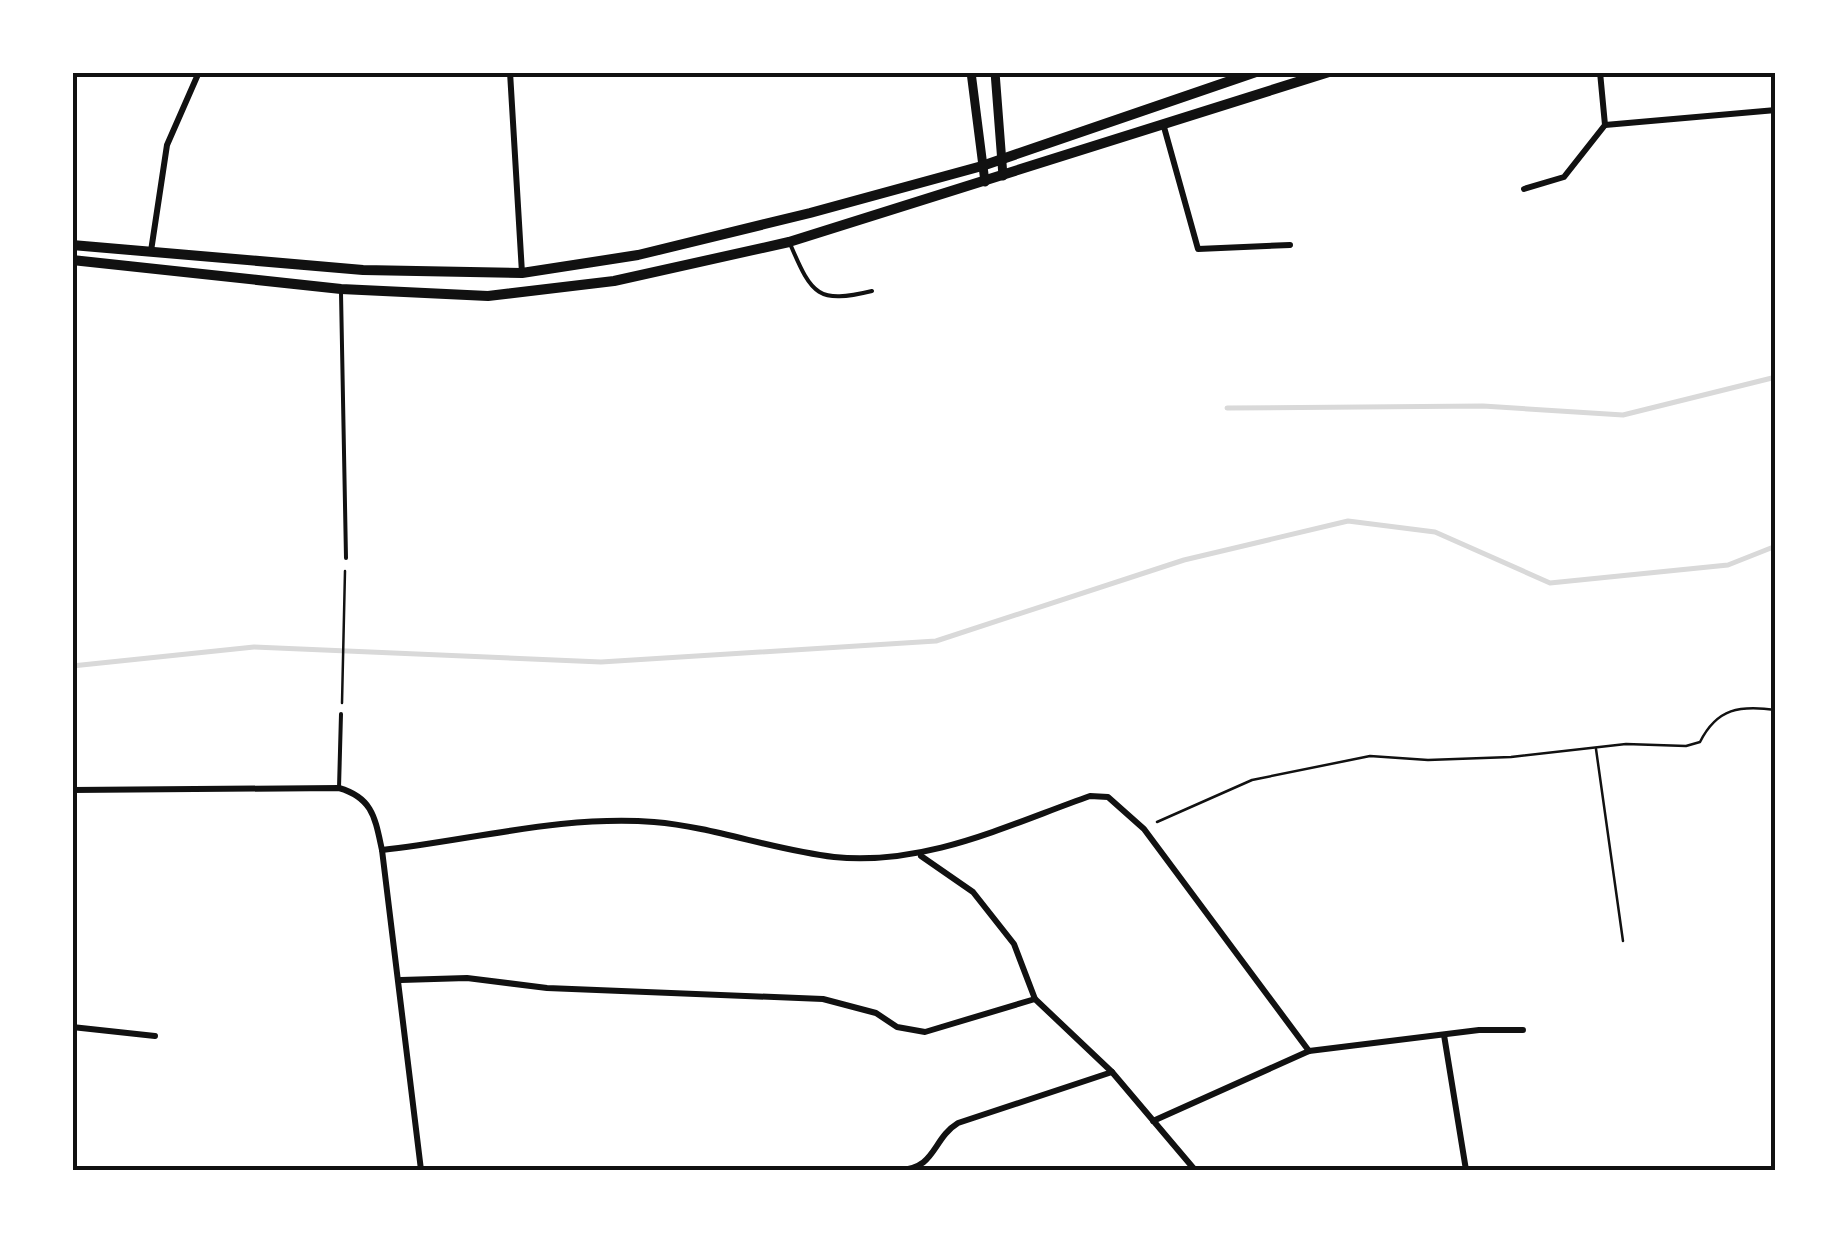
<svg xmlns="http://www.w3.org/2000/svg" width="1848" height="1243" font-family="Jost,sans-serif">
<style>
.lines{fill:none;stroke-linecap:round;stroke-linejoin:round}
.stream{stroke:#d9d9d9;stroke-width:5}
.path{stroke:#111;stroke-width:2.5}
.service{stroke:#111;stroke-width:4}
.minor{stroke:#111;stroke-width:6}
.tertiary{stroke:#111;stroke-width:9}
.secondary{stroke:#111;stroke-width:10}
.neatline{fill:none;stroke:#111;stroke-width:4}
</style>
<rect width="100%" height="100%" fill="#fff"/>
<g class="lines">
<g class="stream">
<polyline points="1227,408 1483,406 1623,415 1776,377"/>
<polyline points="72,666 254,647 601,662 936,641 1184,560 1348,521 1435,532 1550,583 1728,565 1776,546"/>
</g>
<g class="path">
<polyline points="342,703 345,571"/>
<polyline points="1596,749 1623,941"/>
<path d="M1157,822L1252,780L1370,756L1428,760L1511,757L1626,744L1686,746L1700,742C1717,708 1740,705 1776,710"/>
</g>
<g class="service">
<path d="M791,246C812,295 818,304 872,291"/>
<polyline points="341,293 346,558"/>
<polyline points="339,788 341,714"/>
</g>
<g class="minor">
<polyline points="510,72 522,273"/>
<polyline points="1605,125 1776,110"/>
<polyline points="1164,127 1198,249 1290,245"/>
<polyline points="1524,189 1564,177 1605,125 1600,72"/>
<polyline points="151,251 167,145 199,72"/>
<path d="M72,790L339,788C373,798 375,818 382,850L421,1170"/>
<path d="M382,850C473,840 562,815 654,822C714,827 773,850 834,857C926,866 1005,826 1090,796L1108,797L1144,829L1309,1051"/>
<polyline points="921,856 973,892 1014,944 1035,999 1112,1072 1195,1170"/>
<polyline points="401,980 467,978 547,988 823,999 876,1013 897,1027 925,1032 1035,999"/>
<polyline points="72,1027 155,1036"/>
<polyline points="1444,1035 1466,1170"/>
<polyline points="1153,1121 1309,1051 1479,1030 1523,1030"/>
<path d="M899,1170C936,1169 932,1139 958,1123L1112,1072"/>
</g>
<g class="tertiary">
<polyline points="971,72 985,182"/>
<polyline points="995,72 1003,176"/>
</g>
<g class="secondary">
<polyline points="72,245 363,270 522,273 638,255 810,213 982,166 1256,72"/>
<polyline points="72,260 341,289 488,296 614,281 789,242 1329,72"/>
</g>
</g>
<rect width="1848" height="1243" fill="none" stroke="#ffffff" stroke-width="150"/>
<rect x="75" y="75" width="1698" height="1093" class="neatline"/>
</svg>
